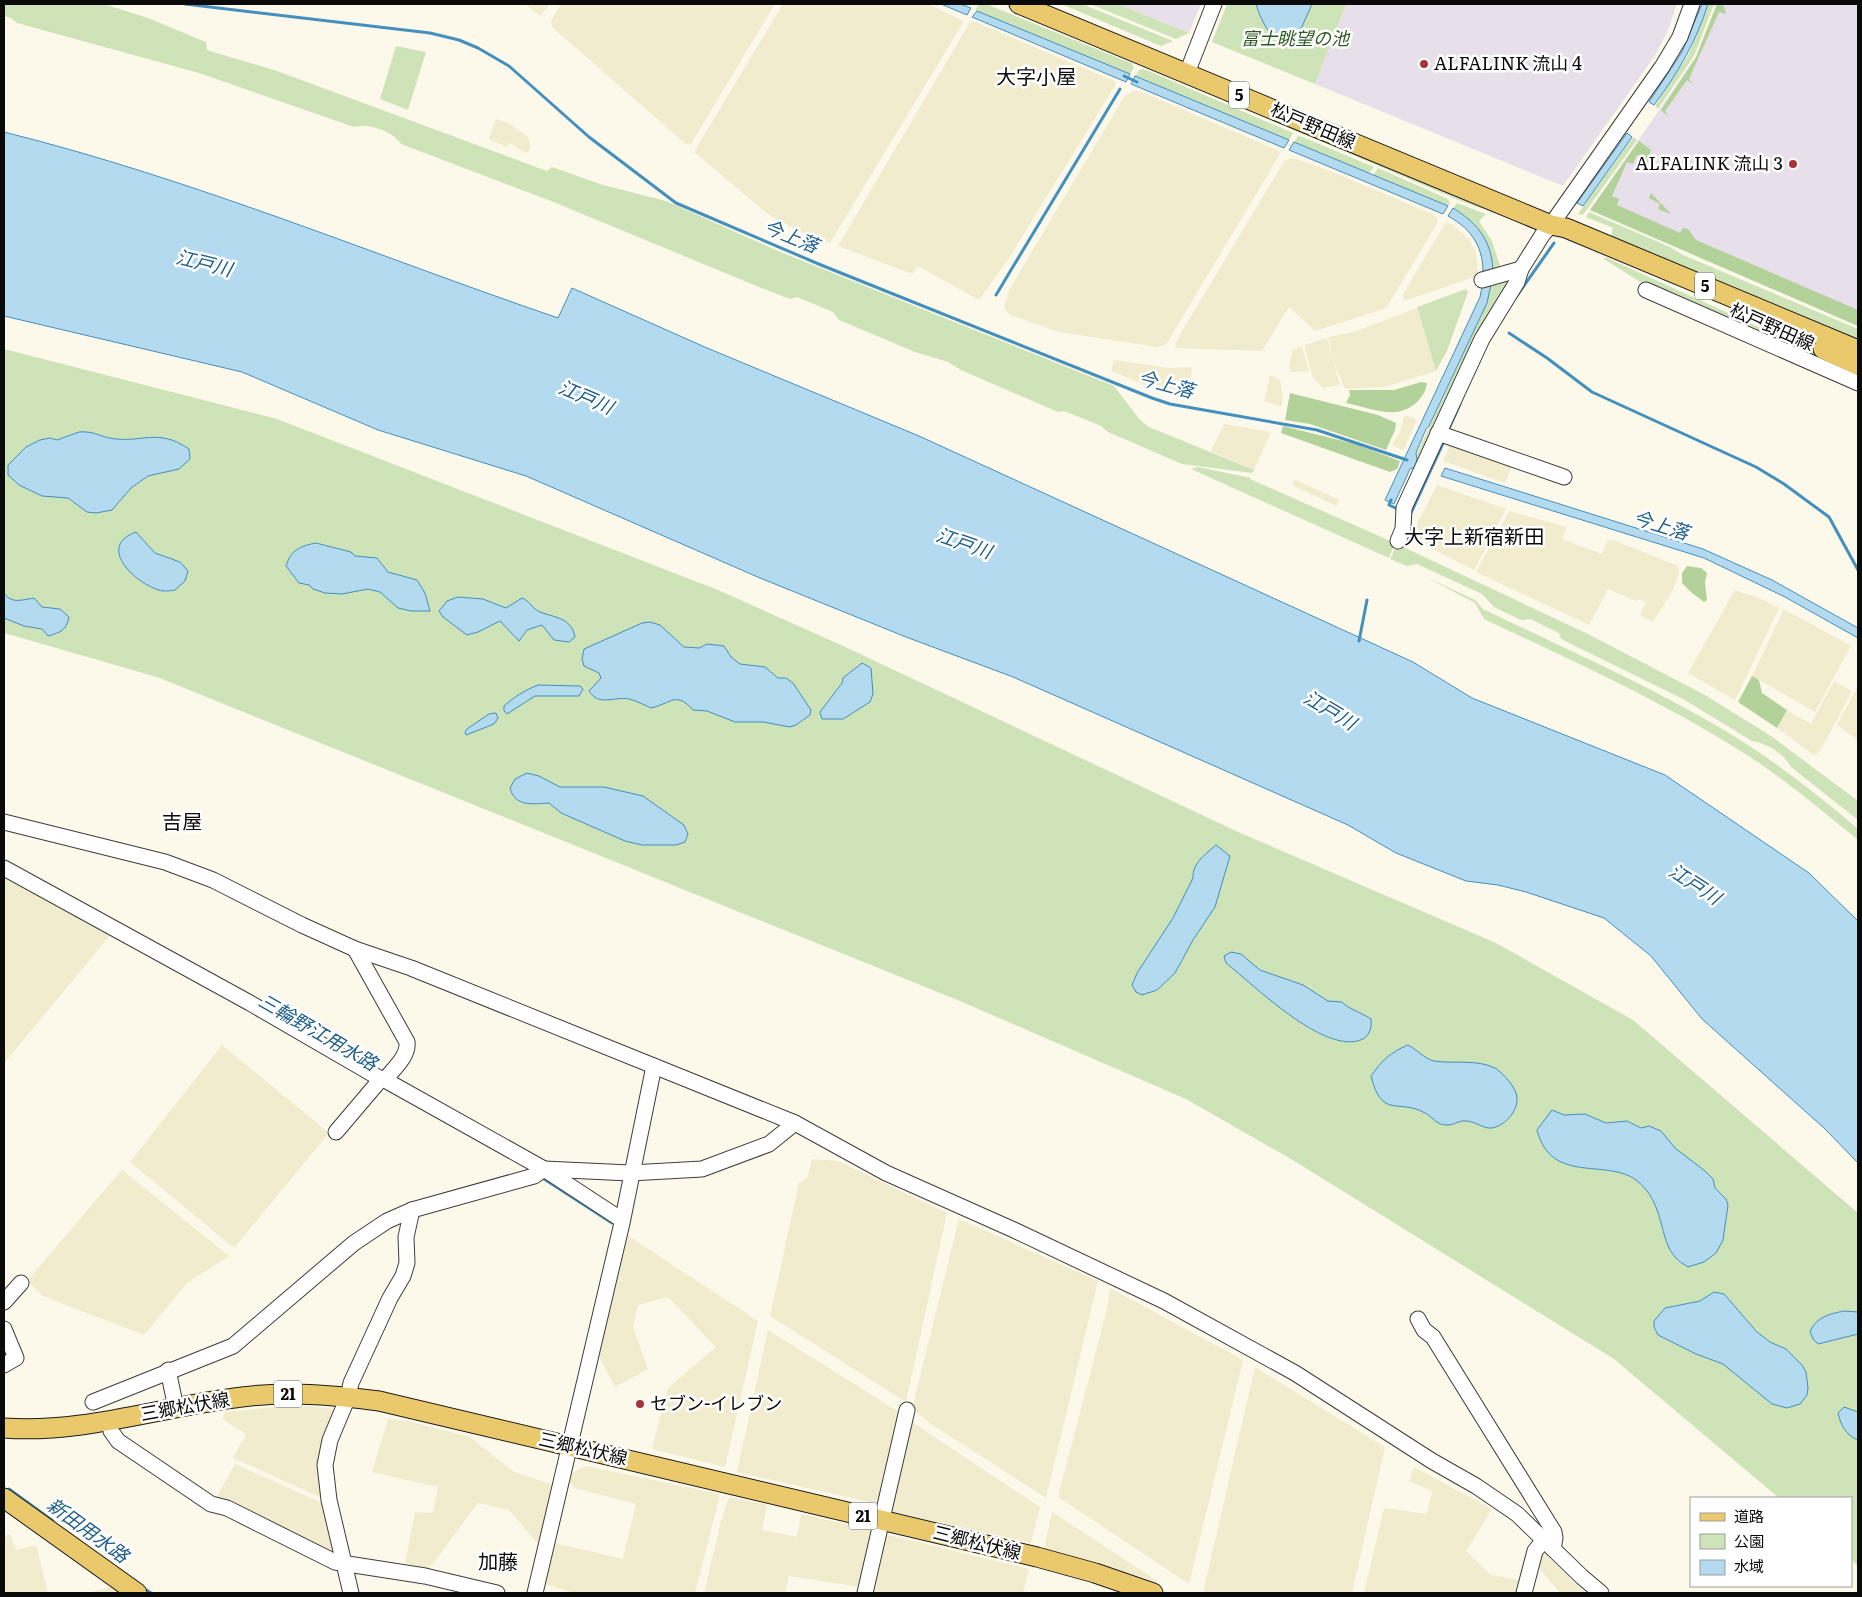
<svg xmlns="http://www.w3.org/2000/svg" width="1862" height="1597" font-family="Literata,'Noto Sans JP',serif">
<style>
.industrial{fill:#e7dfe9}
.farmland{fill:#f0eccd}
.green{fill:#cfe3b8}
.forest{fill:#b3d299}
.water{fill:#b4daef;stroke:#438fbe}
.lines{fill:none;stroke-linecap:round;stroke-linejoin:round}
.stream{stroke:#438fbe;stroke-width:3}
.minor-casing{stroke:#3d3d3d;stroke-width:17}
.major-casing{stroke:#1b1b1b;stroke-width:21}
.minor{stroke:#fff;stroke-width:15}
.major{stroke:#eac96d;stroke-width:19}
.poi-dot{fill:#aa323a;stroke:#fff;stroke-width:2}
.labels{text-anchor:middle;stroke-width:5;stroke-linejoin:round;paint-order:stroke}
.shield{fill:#fff;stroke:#545454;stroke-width:1}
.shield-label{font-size:16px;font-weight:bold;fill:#0a0a0a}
.park-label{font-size:18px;font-style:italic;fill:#2f5a23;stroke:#fff}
.poi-label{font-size:18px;fill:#0a0a0a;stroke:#fff;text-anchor:start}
.street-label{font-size:18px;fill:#0a0a0a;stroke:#fff}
.water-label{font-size:19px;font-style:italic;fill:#22608d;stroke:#fff}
.quarter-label{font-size:20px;fill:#0a0a0a;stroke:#fff}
</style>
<rect width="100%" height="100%" fill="#fdf9ea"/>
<g class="industrial">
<polygon points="1118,4 1201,4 1189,33"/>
<polygon points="1346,4 1677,4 1668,30 1656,54 1563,186 1315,84"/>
<polygon points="1717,4 1858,4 1858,326 1590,210 1696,57"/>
</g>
<g class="farmland">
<polygon points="526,4 550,4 540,16"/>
<polygon points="561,4 775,4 691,144 686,144 552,27 551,21"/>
<polygon points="783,4 928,4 964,21 830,243 824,241 823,243 769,215 694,152"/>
<polygon points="970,22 976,22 1116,82 1116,84 1009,258 979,300 918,266 912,274 838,246"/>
<polygon points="1137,90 1268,146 1279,151 1280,154 1167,343 1162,346 1157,347 1059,332 1010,315 1004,307 1009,290 1124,97 1131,92"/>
<polygon points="496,119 510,124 528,137 531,148 526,153 510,143 506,147 489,139"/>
<polygon points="1293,158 1330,171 1430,213 1437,217 1438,222 1388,305 1384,309 1315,331 1289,307 1262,351 1176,348 1175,344 1185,326 1285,160"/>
<polygon points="1446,222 1454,225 1470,241 1476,253 1478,272 1474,277 1404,301 1403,294"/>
<polygon points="1417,308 1436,371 1384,387 1345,389 1334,363 1328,337 1354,332"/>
<polygon points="1327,338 1340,385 1323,388 1313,378 1304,345"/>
<polygon points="1302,346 1309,371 1291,372 1289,366 1293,350"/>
<polygon points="1114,360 1169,368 1192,367 1189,396 1148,386 1111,371"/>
<polygon points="1270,375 1280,380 1283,399 1281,407 1264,401"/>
<polygon points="1407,416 1417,419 1403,451 1392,445 1400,432 1404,417"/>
<polygon points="1224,424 1271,432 1254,470 1211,451"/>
<polygon points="1451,442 1513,464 1505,483 1443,461"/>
<polygon points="1295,480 1340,500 1336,506 1292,485"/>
<polygon points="1437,485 1506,509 1474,570 1410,538"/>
<polygon points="1509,511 1567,527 1562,539 1602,554 1607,541 1613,540 1678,566 1679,574 1673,590 1653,622 1640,615 1646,602 1638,599 1636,601 1608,589 1589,625 1476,572"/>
<polygon points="1735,590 1761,599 1779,608 1735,700 1688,673"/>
<polygon points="1784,609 1851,646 1815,712 1752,676"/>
<polygon points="1834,681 1852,691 1828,737 1819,752 1814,755 1777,728 1787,710 1811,724"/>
<polygon points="1858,686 1858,740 1837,725"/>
<polygon points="4,878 112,933 5,1062 4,1061"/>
<polygon points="222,1045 329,1133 234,1248 130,1162"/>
<polygon points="812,1159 838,1161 947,1213 906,1402 770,1316 799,1183 807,1178"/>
<polygon points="122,1170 229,1256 187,1283 144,1335 43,1296 27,1281"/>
<polygon points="959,1219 1098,1281 1046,1498 931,1424 912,1409"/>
<polygon points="627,1235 758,1321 725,1467 652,1449 668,1388 716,1347 668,1297 638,1305 633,1327 648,1369 615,1387 598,1354"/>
<polygon points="1110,1288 1243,1360 1189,1584 1058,1497 1107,1309"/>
<polygon points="768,1330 899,1412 878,1504 737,1472"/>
<polygon points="1255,1367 1385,1447 1352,1593 1203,1593"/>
<polygon points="295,1405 338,1409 324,1494 320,1497 233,1458 246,1434 222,1419 225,1412"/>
<polygon points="388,1419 407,1421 470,1437 514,1472 554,1485 538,1544 509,1510 478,1503 428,1570 405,1563 415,1512 433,1513 438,1487 372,1472"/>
<polygon points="912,1422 1040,1507 1031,1543 889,1511"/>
<polygon points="235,1464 324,1504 337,1555 215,1500"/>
<polygon points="586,1466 720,1494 695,1593 574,1593 545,1584 555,1543 623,1559 636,1504 575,1488 569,1481 572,1473"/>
<polygon points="1414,1467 1492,1509 1466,1551 1491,1575 1519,1580 1516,1593 1364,1593 1384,1508 1427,1514 1432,1491 1409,1481"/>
<polygon points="729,1497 767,1505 762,1530 797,1537 801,1514 875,1531 860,1587 789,1576 785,1593 704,1593 721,1521"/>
<polygon points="1052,1512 1159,1582 1044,1549"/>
<polygon points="10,1534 16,1550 36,1545 48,1593 4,1593 4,1536"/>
<polygon points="884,1534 1029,1569 1023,1593 870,1593"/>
<polygon points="1543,1551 1582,1590 1586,1593 1560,1593 1539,1568"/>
<polygon points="112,1587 120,1593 88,1593"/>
</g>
<g class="green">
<path d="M4,4H104L148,18L206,42L207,50L277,71L547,171L552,167L603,185L666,201L778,251L1114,386L1140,420L1149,427L1254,470L1252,473L1182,464L1108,432L1101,426L1064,411L1058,412L961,370L948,362L915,352L839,320L833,312L797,297L790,299L759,287L551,201L401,144C393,131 368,123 354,127L199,73L17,23L11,18L4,16Z"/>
<polygon points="979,4 986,4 1131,63 1134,67 1130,74 975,10"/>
<polygon points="1061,4 1082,4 1173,41 1161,46"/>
<polygon points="1090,4 1118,4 1189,33 1176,39"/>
<polygon points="1227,4 1346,4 1315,84 1212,42"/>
<polygon points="1709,4 1714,4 1694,56 1658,109 1655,106 1689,54"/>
<polygon points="396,46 426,52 408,110 380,99"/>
<polygon points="1147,67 1524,223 1463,202"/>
<polygon points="1143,69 1151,72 1293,133 1289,140 1135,76 1139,70"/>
<polygon points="1298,136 1300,136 1374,167 1369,173 1294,142"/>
<polygon points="1633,137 1637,140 1583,215 1578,214"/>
<polygon points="1378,168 1448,199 1450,204 1448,206 1373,175"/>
<path d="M1457,203L1486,214L1479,221L1492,241L1502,272L1493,274C1493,245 1478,223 1453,208Z"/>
<polygon points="1589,212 1670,247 1683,255 1858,329 1858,340 1611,236 1613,228 1586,217"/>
<polygon points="1605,257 1858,372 1858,379 1645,285 1604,259"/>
<polygon points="1505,277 1508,286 1420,460 1417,460 1415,458 1487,303 1492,280"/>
<polygon points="1466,289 1468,292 1447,351 1436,371 1417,307"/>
<polygon points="4,349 277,419 718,590 841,645 1236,831 1496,943 1633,1020 1858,1213 1858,1566 1851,1559 1851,1498 1779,1498 1614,1359 1291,1159 1186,1099 960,1001 157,677 4,633"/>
<polygon points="1198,467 1251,478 1250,479 1395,543 1389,558 1191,469"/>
<path d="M1397,544L1590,635L1705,695L1771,736L1858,801V820L1791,767C1784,754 1767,743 1752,741L1683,699L1561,639L1559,633L1530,619L1521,620L1494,607L1482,594L1417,564L1407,566L1390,559Z"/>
<path d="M1426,577L1475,600L1483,609C1564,648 1646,684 1724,730C1771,758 1816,793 1858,829V840C1826,814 1794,787 1759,763C1673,706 1577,663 1484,619L1475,603Z"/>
</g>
<g class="forest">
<polygon points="1717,4 1723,4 1726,14 1719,12 1689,79 1693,84 1687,80 1665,111 1669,117 1661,110 1696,57"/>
<polygon points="1639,141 1651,150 1647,166 1643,165 1645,159 1637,155 1633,164 1627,162 1612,196 1619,199 1617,205 1680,233 1683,228 1688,229 1696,240 1858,310 1858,326 1590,210"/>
<polygon points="1651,193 1671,214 1658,209 1660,204 1649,198"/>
<path d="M1421,382L1427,383C1426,391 1423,395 1418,401C1397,422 1372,408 1346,403L1350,395L1349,390H1394Z"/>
<polygon points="1290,393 1378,415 1396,423 1395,430 1386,450 1310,424 1285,420"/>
<polygon points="1283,426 1355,444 1400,461 1397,469 1390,472 1281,433"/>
<polygon points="1687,566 1701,568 1707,573 1705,582 1707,600 1704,602 1692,593 1682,583 1682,573"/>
<polygon points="1752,676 1759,680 1762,693 1787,710 1777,728 1738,702"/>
</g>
<g class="water">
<polygon points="941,4 960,4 971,8 967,15"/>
<path d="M1256,4H1312L1301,29L1300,43L1292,46L1288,39C1270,44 1260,17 1256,4Z"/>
<path d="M1702,4H1708C1696,42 1678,73 1654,105L1649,102L1682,52Z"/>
<polygon points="977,11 1130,74 1126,82 972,17"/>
<polygon points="1135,76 1289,140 1284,148 1131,84"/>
<path d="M4,132C193,179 374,255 558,318L572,288L707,348L919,436L1413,662L1472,698L1665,775L1809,873L1858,921V1163L1824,1128L1702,1019L1651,956L1604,918L1526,892L1498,885L1466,881L1396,853L1348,825L1013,677L906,637L760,578L526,476L378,430L242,372L4,316Z"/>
<polygon points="1627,133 1632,137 1583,206 1577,203"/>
<polygon points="1294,142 1448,206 1443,214 1289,150"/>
<path d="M1453,208C1479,224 1493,243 1493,274L1483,277C1484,248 1473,230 1448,216Z"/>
<polygon points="1492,280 1487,303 1429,426 1426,429 1416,453 1417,460 1415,467 1410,469 1394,504 1385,500 1480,297 1483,282"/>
<path d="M79,432C93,431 97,435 109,438C142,444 157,427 189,449L190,459L179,469L148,476L131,488L112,510L96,513L87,512L68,498L42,496L19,485L8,475V465L26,447L40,440L50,438L57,440Z"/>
<polygon points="1445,468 1703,549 1772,580 1858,628 1858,638 1785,597 1704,558 1441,476"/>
<path d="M136,532L155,553L180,562L188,571L185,581L175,590C169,591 162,592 156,589C133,581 97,546 136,532Z"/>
<path d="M316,543L351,552L355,556L377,558L388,572L417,580L425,593L430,611H411L398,608L380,592L368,589L342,594L325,593L313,589L309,585L299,583L286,566C291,550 300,546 316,543Z"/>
<path d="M4,593C12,604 21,600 34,598L42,607L60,609L69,617C66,631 61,632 48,636L42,629L24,626L4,618Z"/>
<path d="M458,597L483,599L506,608L522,598C530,601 531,607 538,611C553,618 571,616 575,637L569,642L554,640L542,625L527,630L519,641L500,621L478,632L467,635L443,617L439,611L447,601Z"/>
<path d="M650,622L660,625L684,647L699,648L707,644L724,646L731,657L740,664L765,667L778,678H786L793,683L811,710L810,715L796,725L790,727L763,722H735L707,711L693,710C676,691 672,703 651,708C644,705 637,701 629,699C615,696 599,707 589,691L601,678L599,673L584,666L582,659L584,649L642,623Z"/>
<polygon points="862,663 871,668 873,694 870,702 843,719 822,719 820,712 842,683 843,678"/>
<path d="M538,685L580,686L583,689L579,696H535L507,714L504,711V706C514,697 525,690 538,685Z"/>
<polygon points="496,713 498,718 494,724 466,735 465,732 467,729 489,714"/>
<path d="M527,773L539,776L560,787H604L643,796L684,825L688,834L685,842L676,845H642L625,841L561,813L549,803C532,804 515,807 510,788L515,779Z"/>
<path d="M1216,845L1230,856L1215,907L1193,940L1175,973L1157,990L1142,995L1136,992L1132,985L1137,973L1173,918L1193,878C1192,863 1206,854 1216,845Z"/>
<path d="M1231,952L1241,954L1260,970L1303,985L1328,1001L1342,1002C1345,1007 1364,1014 1371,1019C1372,1027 1370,1035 1363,1039C1326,1057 1254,985 1226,963L1224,956Z"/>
<path d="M1408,1045C1416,1049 1425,1059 1434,1061C1453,1064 1477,1059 1495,1068C1503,1073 1517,1088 1517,1098C1518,1112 1504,1126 1492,1128C1483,1129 1475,1121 1466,1121C1460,1120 1454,1125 1448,1125C1437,1126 1433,1117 1425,1113C1398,1098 1382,1120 1371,1076C1382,1060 1391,1052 1408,1045Z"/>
<path d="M1552,1110L1564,1115L1585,1114L1606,1123L1627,1121L1641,1128L1649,1126L1661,1131L1675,1148L1705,1171L1713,1179L1715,1188L1726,1199L1728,1205L1723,1240L1716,1253L1704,1262L1688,1267C1684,1264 1679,1262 1676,1258C1658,1240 1666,1203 1636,1180C1606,1158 1551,1185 1537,1130Z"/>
<polygon points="1714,1292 1724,1294 1757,1332 1770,1342 1786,1349 1802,1365 1806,1372 1808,1388 1807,1395 1800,1404 1787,1408 1772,1404 1723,1364 1696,1354 1658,1335 1654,1327 1654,1321 1665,1308 1700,1301"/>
<path d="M1844,1311L1858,1312V1334L1818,1344L1813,1339L1810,1331C1817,1317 1829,1314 1844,1311Z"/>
<path d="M1844,1407L1858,1412V1440C1846,1435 1841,1426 1838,1413Z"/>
</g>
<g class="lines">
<g class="stream">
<polyline points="185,4 430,33 459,40 478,48 509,66 589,137 676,203 821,265 1152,398 1170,404 1317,430 1407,460"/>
<polyline points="1124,76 1137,82"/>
<polyline points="996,295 1120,89"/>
<polyline points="1516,297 1554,243"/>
<polyline points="1509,333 1547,358 1592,392 1756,467 1784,484 1829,517 1858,570"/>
<polyline points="1447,433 1460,404"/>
<polyline points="1391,500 1389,505 1400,510"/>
<polyline points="1410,515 1444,441"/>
<polyline points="1359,641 1367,600"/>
<polyline points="541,1177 612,1223"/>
<polyline points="9,1489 53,1521"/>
<polyline points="142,1587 151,1593"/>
</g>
<defs>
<g id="minor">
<polyline points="1187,73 1214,4"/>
<polyline points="1482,280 1521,269"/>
<polyline points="1646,290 1858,383"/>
<polyline points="1438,433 1564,477"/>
<polyline points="1398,541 1403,529 1404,508 1482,339 1517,282 1521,269 1543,234 1551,225 1662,67 1680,37 1692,4"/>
<polyline points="4,822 165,862 213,880 302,925 355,949 411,968 795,1123 886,1173 1014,1230 1164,1301 1295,1373 1432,1461 1476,1486 1517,1514 1582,1577 1601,1593"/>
<polyline points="4,868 250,1003 381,1079 386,1079"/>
<path d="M355,949L407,1042C409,1056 393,1069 385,1080L544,1169L622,1220"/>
<polyline points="336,1132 381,1079"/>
<polyline points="4,1302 21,1283"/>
<polyline points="1418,1319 1424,1330 1433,1337 1554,1532 1555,1538 1553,1549"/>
<polyline points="4,1329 16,1358 4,1365"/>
<polyline points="168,1370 176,1408"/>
<polyline points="93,1402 233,1346 354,1243 387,1221 412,1210 534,1176 544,1169 630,1173 702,1169 769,1144 795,1123"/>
<polyline points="109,1421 111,1431 118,1441 211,1504 227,1508 335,1562 425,1576 497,1593"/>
<polyline points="351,1593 329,1500 325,1465 330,1440 348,1397 351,1383 390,1298 403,1276 407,1263 406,1237 412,1210"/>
<polyline points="535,1593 622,1223 654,1066"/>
<polyline points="865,1593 907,1410"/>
<polyline points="1524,1593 1535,1551 1543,1541"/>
</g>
<g id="major">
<polyline points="1019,4 1551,225 1566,228 1858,350"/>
<polyline points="1823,349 1858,365"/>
<path d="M4,1428C84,1434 163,1406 242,1397C287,1391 333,1395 379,1401L1037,1557L1095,1573L1153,1593"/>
<polyline points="4,1498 137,1593"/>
</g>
</defs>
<use href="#minor" class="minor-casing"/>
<use href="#major" class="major-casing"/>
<use href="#minor" class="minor"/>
<use href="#major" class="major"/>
</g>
<g class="poi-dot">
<circle cx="1424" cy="64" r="5"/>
<circle cx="1793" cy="164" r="5"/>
<circle cx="640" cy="1404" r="5"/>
</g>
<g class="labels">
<g class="shield">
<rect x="1229" y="81.5" width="20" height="27" rx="4"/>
<rect x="1695" y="272.5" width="20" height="27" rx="4"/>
<rect x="274" y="1380.5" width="28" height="27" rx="4"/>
<rect x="849" y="1502.5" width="28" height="27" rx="4"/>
</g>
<g class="shield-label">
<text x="1239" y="101">5</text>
<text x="1705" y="292">5</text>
<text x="288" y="1400">21</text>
<text x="863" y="1522">21</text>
</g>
<g class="park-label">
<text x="1295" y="45">富士眺望の池</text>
</g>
<g class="poi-label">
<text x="1434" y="70">ALFALINK 流山 4</text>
<text x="1783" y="170" text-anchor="end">ALFALINK 流山 3</text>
<text x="650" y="1410">セブン-イレブン</text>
</g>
<g class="street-label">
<text transform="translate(1313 126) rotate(23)" y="6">松戸野田線</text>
<text transform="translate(1772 327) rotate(24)" y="6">松戸野田線</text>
<text transform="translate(185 1407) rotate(-10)" y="6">三郷松伏線</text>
<text transform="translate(583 1449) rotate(13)" y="6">三郷松伏線</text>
<text transform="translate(977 1543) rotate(14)" y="6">三郷松伏線</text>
</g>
<g class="water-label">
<text transform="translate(791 236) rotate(22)" y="7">今上落</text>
<text transform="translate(204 263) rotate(14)" y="7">江戸川</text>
<text transform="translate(1166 384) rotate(15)" y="7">今上落</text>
<text transform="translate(586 397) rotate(23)" y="7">江戸川</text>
<text transform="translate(1661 525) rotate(17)" y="7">今上落</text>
<text transform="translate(964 543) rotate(19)" y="7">江戸川</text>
<text transform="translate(1330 710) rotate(31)" y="7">江戸川</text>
<text transform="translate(1695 884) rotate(33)" y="7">江戸川</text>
<text transform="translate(318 1032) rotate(30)" y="7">三輪野江用水路</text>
<text transform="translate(88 1530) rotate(36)" y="7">新田用水路</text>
</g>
<g class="quarter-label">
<text x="1036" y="84">大字小屋</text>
<text x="1474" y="544">大字上新宿新田</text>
<text x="182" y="829">吉屋</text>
<text x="498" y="1569">加藤</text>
</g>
</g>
<rect width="1862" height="1597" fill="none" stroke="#0a0a0a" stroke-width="10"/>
<rect x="1690" y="1497" width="162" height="90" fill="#ffffff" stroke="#9d9d9d"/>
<rect x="1700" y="1513" width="25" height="8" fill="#eac96d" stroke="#9d9d9d"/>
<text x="1734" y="1522" font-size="15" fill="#0a0a0a">道路</text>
<rect x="1700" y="1534" width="25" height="15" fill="#cfe3b8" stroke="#9d9d9d"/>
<text x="1734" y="1547" font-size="15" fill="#0a0a0a">公園</text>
<rect x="1700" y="1560" width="25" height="15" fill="#b4daef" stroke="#9d9d9d"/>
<text x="1734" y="1572" font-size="15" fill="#0a0a0a">水域</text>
</svg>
